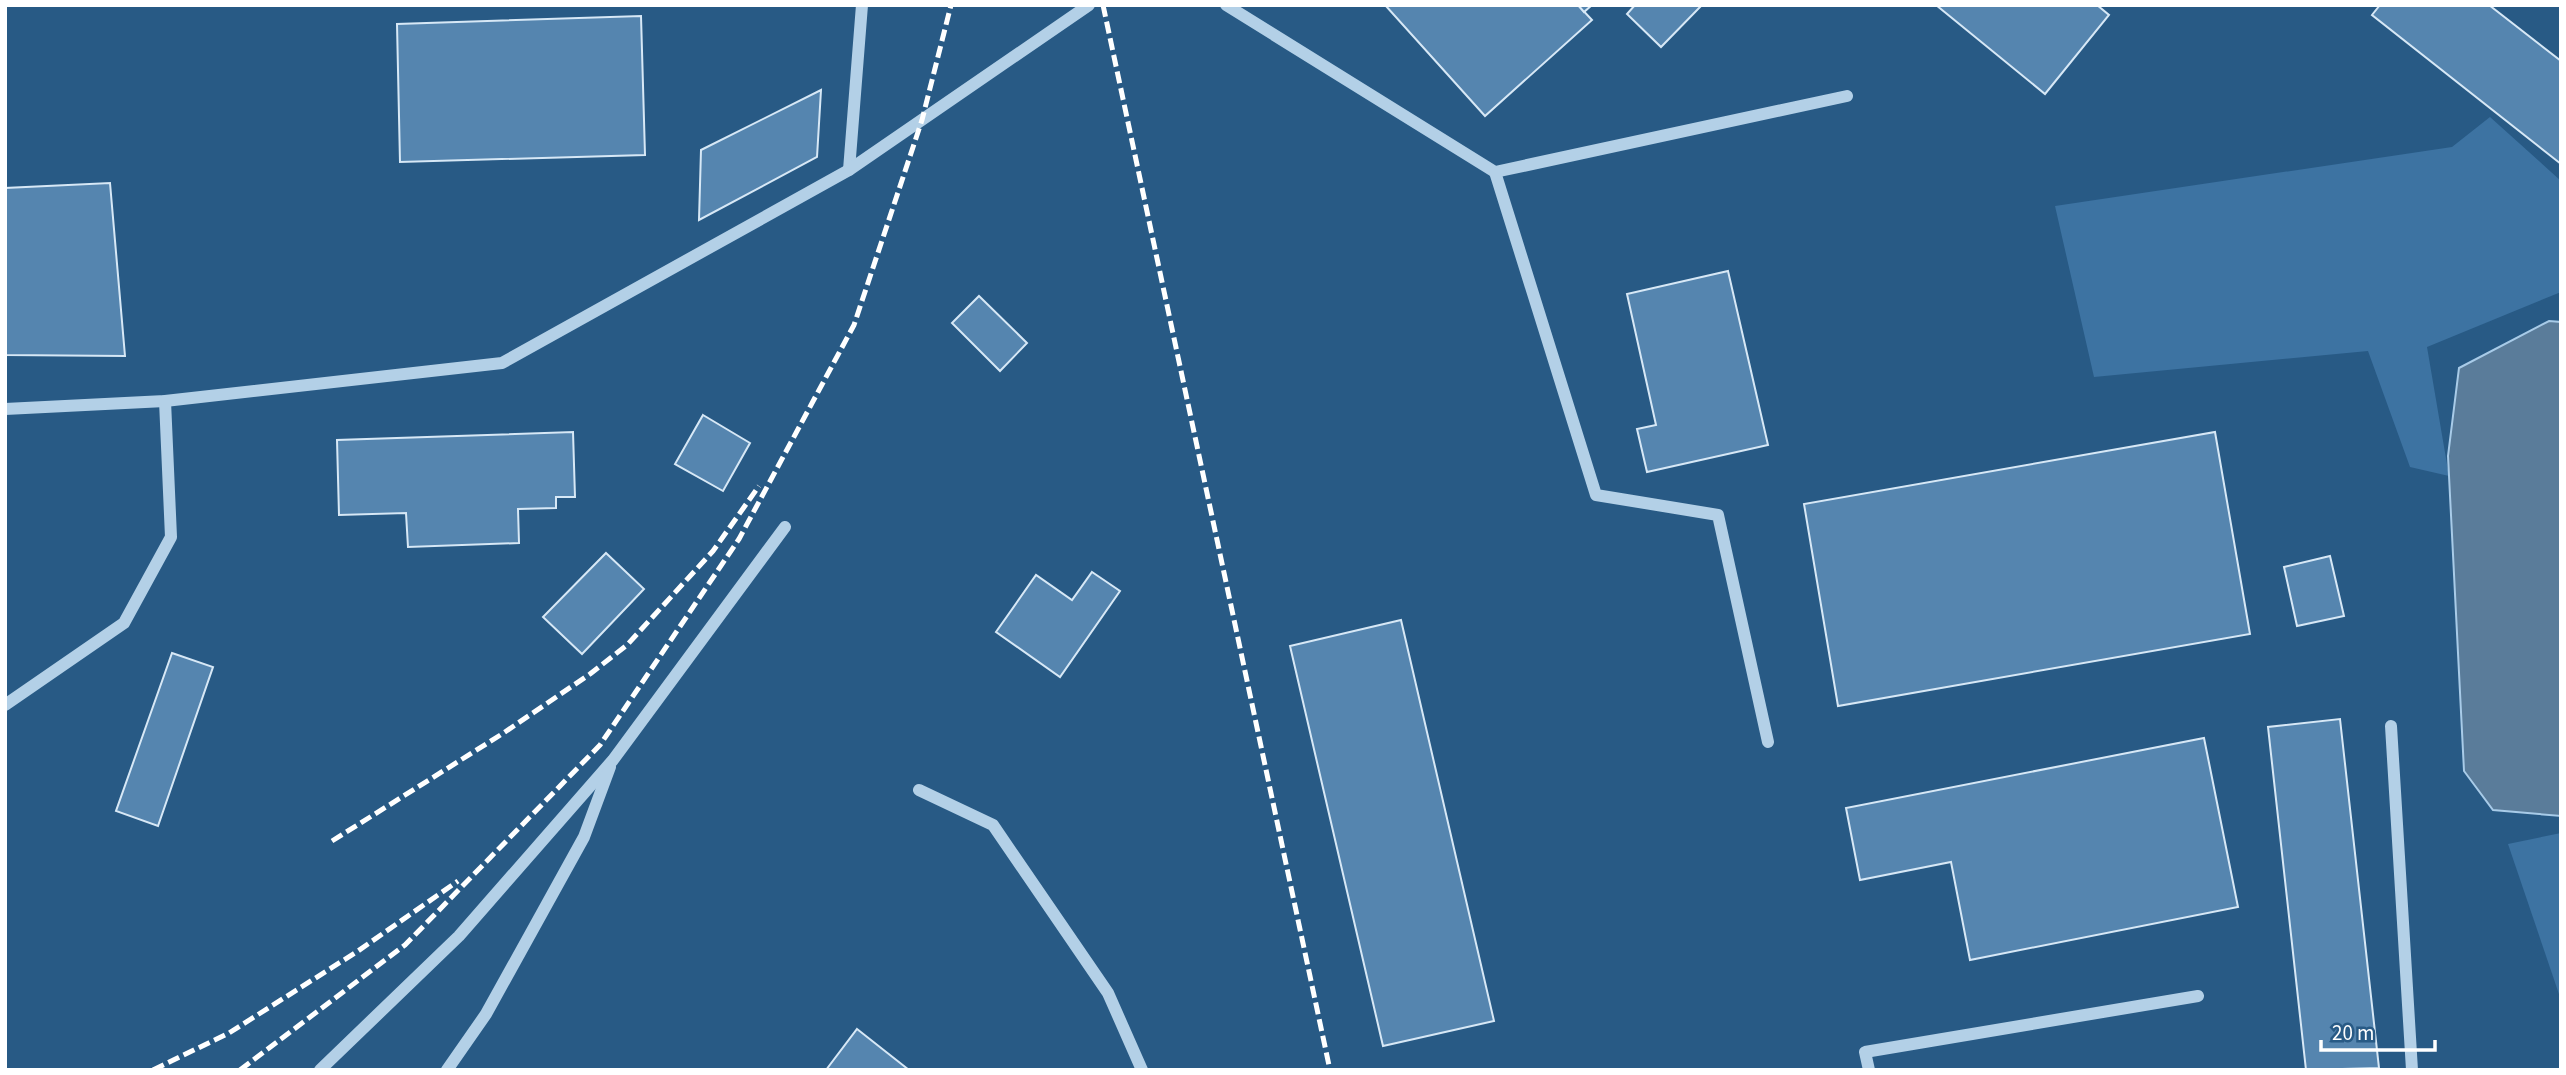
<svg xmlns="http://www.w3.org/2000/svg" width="2566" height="1075" font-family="'Source Sans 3',sans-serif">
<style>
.green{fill:#3d73a2}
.water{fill:#5a7c9a;stroke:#a8cbe8;stroke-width:2}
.building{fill:#5585af;stroke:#d7e8f6;stroke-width:2}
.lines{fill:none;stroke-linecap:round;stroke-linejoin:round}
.minor{stroke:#b3d0e7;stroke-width:12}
.rail{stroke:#fff;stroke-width:5;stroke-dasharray:12 5;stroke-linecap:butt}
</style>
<rect width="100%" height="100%" fill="#285a85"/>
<g class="green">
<polygon points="2490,117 2561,181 2561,292 2427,347 2449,476 2410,467 2368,351 2094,377 2055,206 2452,147"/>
<polygon points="2561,833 2561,1000 2508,844"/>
</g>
<polygon class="water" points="2549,321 2561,322 2561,816 2493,810 2464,771 2448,456 2459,368"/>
<g class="building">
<polygon points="1385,5 1578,5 1592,20 1485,116"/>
<polygon points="1578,5 1592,5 1584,12"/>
<polygon points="1635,5 1702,5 1661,47 1627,14"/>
<polygon points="1936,5 2097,5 2109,15 2045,94"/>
<polygon points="2380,5 2489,5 2561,61 2561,164 2372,15"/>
<polygon points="641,16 645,155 400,162 397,24"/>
<polygon points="821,90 817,157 699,220 701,150"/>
<polygon points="110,183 125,356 5,355 5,188"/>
<polygon points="1728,271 1768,445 1647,472 1637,429 1656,425 1627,294"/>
<polygon points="979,296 1027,343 1000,371 952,323"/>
<polygon points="703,415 750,443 723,491 675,464"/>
<polygon points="573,432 575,497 556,497 556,508 518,509 519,543 408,547 406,513 339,515 337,440"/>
<polygon points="2215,432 2250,634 1838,706 1804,504"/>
<polygon points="606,553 644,589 582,654 543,617"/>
<polygon points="2330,556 2344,616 2297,626 2284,567"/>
<polygon points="1092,572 1120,591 1060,677 996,632 1036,575 1072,600"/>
<polygon points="1401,620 1494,1021 1383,1046 1290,646"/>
<polygon points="172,653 213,667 158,826 116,811"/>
<polygon points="2340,719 2379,1068 2306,1070 2268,727"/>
<polygon points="2204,738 2238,907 1970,960 1951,862 1860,880 1846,808"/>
<polygon points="857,1029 909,1070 826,1070"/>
</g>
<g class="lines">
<g class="minor">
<polyline points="1226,5 1495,172 1847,96"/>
<polyline points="849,170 862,5"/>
<polyline points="1495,172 1596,495 1718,515 1768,742"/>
<polyline points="5,409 165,401 502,363 849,170 1089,5"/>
<polyline points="5,705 124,623 171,537 165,401"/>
<polyline points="2391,726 2412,1070"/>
<polyline points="919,790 993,825 1108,993 1142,1070"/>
<polyline points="320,1070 459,936 613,760 785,527"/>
<polyline points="447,1070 486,1014 584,837 610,767"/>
<polyline points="1869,1070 1865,1052 2198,996"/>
</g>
<g class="rail">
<polyline points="1103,5 1330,1070"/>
<polyline points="332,841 502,734 590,674 627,645 713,551 759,486"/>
<polyline points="153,1070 229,1033 358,951 458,881"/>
<polyline points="240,1070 405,945 600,745 739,539 854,325 922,120 951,5"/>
</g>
</g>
<rect width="2566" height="1075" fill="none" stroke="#ffffff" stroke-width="14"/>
<path d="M2321 1040v10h114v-10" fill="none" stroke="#ffffff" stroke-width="3.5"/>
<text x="2332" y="1040" font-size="21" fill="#ffffff" stroke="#285a85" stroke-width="5" paint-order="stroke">20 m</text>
</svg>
